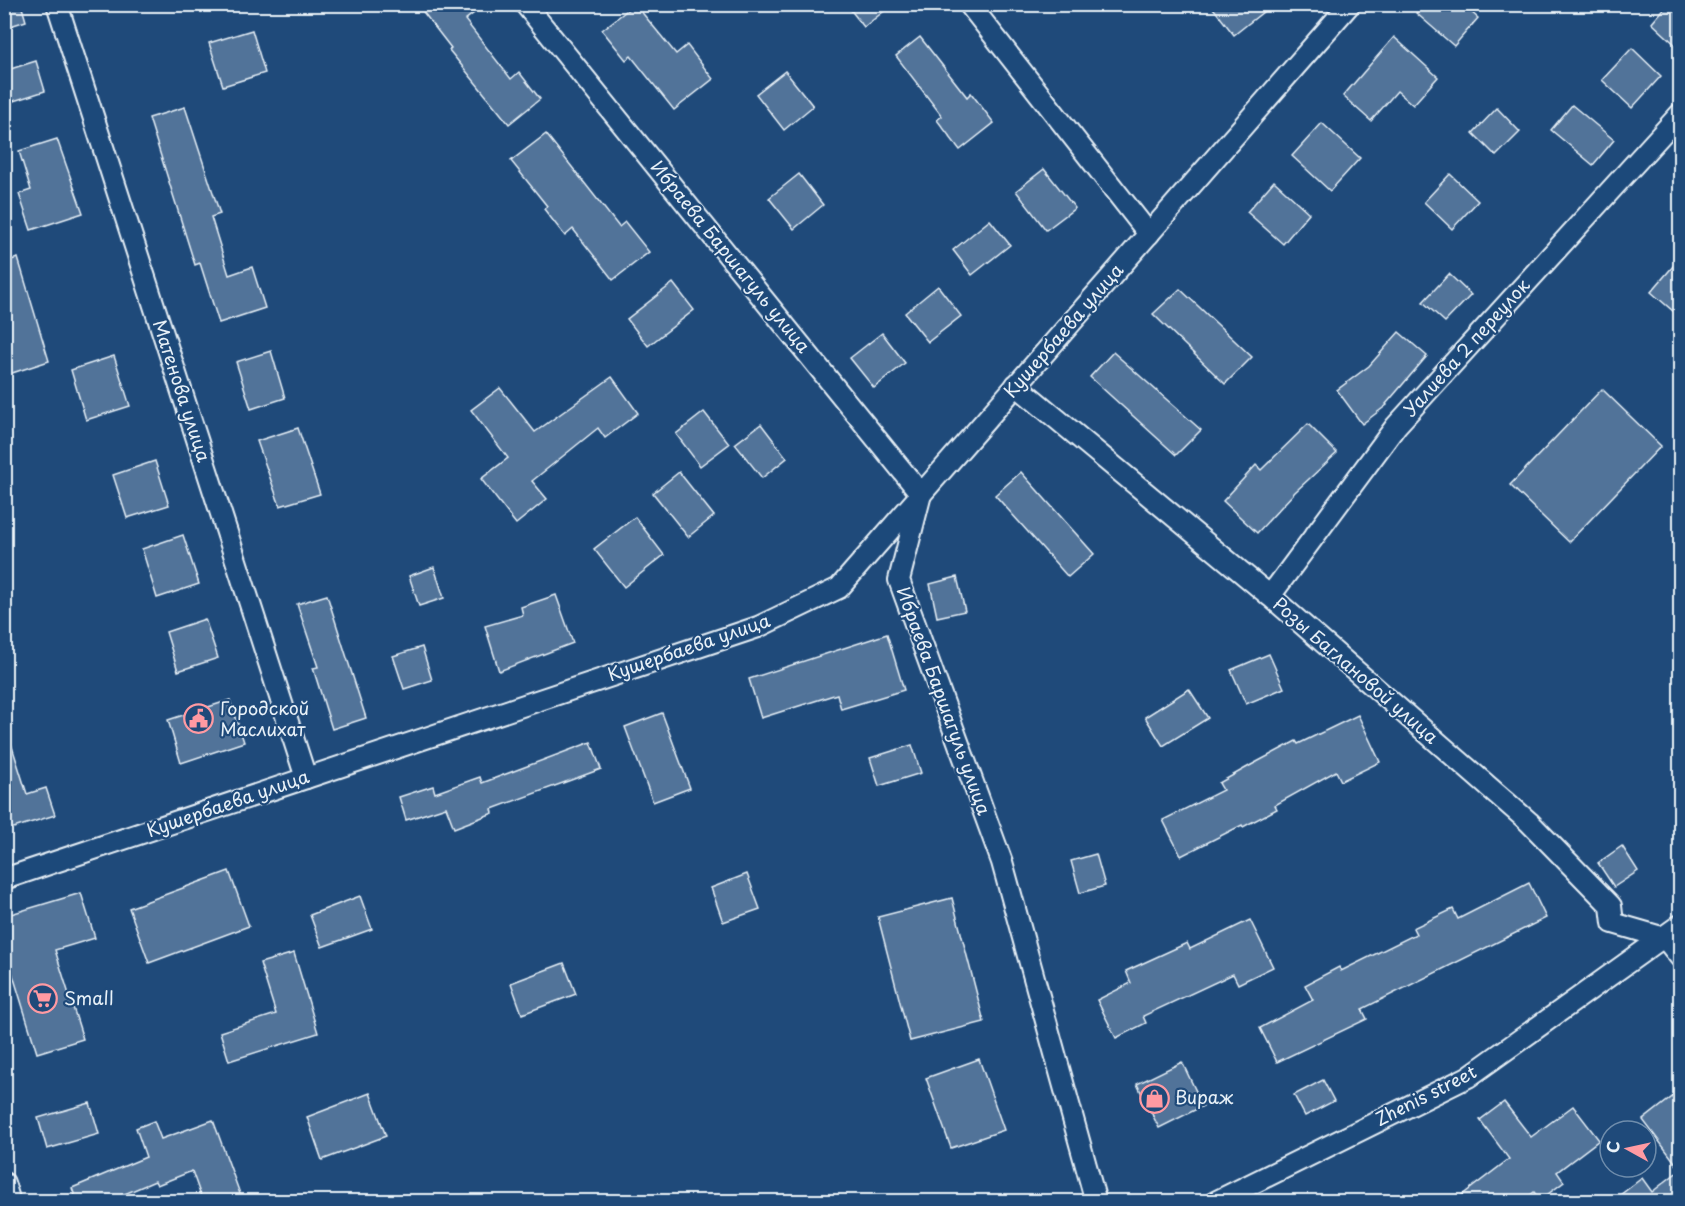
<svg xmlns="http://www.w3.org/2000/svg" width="1685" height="1206" font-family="'Playpen Sans',sans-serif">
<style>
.building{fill:#517399;stroke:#e8f1f8;stroke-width:1.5}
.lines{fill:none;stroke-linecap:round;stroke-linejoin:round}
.minor-casing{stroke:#e8f1f8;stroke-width:24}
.minor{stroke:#1f4a7a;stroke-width:20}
.labels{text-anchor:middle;stroke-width:4.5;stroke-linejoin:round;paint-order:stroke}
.street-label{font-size:18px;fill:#e8f1f8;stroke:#1f4a7a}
.poi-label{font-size:18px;fill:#e8f1f8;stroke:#1f4a7a;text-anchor:start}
</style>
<rect width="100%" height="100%" fill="#1f4a7a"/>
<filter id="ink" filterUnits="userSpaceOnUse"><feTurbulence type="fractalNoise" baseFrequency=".0167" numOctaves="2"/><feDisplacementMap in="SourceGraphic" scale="12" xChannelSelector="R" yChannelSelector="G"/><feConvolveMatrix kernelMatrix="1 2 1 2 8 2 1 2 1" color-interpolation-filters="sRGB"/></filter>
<g filter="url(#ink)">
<g class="building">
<polygon points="4,4 21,4 26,21 4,28"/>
<polygon points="417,4 467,4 474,13 465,20 511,79 519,72 540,99 509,124 449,50 451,48"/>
<polygon points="635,4 676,54 687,45 713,79 674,110 631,56 626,60 602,30"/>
<polygon points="846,4 893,4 864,27"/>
<polygon points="1210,4 1273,4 1234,35"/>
<polygon points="1423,4 1462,4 1478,18 1454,46 1416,13"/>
<polygon points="1668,4 1680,4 1680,49 1652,23"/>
<polygon points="252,30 265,73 223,86 209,43"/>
<polygon points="920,37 967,97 971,93 994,123 960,150 937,120 942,116 896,56"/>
<polygon points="1394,37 1438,77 1413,105 1397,91 1371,121 1343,96"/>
<polygon points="1632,48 1661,76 1632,108 1602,80"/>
<polygon points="36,61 45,91 4,104 4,71"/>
<polygon points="785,71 813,106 784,130 756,94"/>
<polygon points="1572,105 1614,140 1593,165 1551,130"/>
<polygon points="185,107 220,214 211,217 229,275 252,267 265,308 219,323 200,263 195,265 149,118"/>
<polygon points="1497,108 1520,132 1496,156 1473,133"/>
<polygon points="1322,123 1360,158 1330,191 1292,156"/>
<polygon points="546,134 619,227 625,222 649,252 613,280 573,229 565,236 544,209 547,206 511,161"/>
<polygon points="57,139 83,213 31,230 19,194 31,190 19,151"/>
<polygon points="1044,169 1075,208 1046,230 1016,191"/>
<polygon points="799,174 823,205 794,229 769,198"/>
<polygon points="1450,174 1478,201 1452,229 1424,202"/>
<polygon points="1274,181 1309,213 1283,244 1247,212"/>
<polygon points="990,220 1010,245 972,275 953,250"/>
<polygon points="18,258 49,361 9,374 4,360 4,262"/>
<polygon points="1680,258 1680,317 1651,292"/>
<polygon points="1449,274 1471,295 1445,322 1423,302"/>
<polygon points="673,283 694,310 648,346 627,319"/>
<polygon points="938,286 961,316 928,342 905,313"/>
<polygon points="1180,289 1252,357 1225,384 1153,314"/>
<polygon points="1399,332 1427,356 1386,404 1387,405 1362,424 1337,390 1369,366"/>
<polygon points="882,333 905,363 874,388 850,358"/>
<polygon points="271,351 285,398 251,409 236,362"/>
<polygon points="1113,352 1201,430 1176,455 1090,377"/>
<polygon points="114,356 130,406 86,420 71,370"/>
<polygon points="612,377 638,413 605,438 598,428 532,481 547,499 516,524 481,479 508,458 471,410 500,388 535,432"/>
<polygon points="1602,389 1661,446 1569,542 1510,485"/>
<polygon points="704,412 729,444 700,466 676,434"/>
<polygon points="761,424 787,458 762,478 735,444"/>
<polygon points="1308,424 1337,453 1295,492 1257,533 1223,501 1256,465 1261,470"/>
<polygon points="298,428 320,494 280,506 257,441"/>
<polygon points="155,461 169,505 127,518 113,475"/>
<polygon points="679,472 714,516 688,537 653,493"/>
<polygon points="1021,472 1094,554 1068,577 995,495"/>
<polygon points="635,517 664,555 624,587 594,549"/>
<polygon points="183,535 199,584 157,598 142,549"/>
<polygon points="434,567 444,598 419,606 409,576"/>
<polygon points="957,577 965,611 937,617 930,584"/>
<polygon points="327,595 366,718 332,729 313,668 318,667 297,604"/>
<polygon points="556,595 573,643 499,671 485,626 523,615 521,607"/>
<polygon points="205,619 218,658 178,671 166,632"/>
<polygon points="887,634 904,690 841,709 837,694 761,718 749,679"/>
<polygon points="422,647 432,680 404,689 393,656"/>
<polygon points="1269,654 1284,688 1246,704 1231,670"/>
<polygon points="1189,689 1208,718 1163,746 1145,717"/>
<polygon points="230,700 244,742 181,763 168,720"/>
<polygon points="662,713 690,788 653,802 625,727"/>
<polygon points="1358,715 1380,762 1341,781 1336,771 1275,805 1277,809 1243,827 1242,825 1181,856 1163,820 1223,790 1219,783 1253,764 1296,741 1298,744"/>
<polygon points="8,734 27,794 46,788 55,815 4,831 4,735"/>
<polygon points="591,742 601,769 492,809 493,813 454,828 446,807 406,820 399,797 433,786 435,793 480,777 482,783"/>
<polygon points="912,745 921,773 879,786 870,758"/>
<polygon points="1622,846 1638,871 1614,887 1598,863"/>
<polygon points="1096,854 1105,886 1080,893 1071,861"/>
<polygon points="229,871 249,926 149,963 129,908"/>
<polygon points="747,874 760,909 723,922 711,888"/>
<polygon points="1529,883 1546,918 1362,1009 1367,1019 1277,1062 1260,1028 1313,1000 1305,985 1339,967 1341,971 1416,934 1413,928 1453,909 1458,919"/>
<polygon points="81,893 95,938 55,950 83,1039 37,1053 4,946 4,916"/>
<polygon points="360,896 372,929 322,947 310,915"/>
<polygon points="952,898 984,1022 910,1041 878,917"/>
<polygon points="1250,920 1273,967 1238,984 1233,974 1143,1016 1146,1023 1116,1038 1097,1000 1131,983 1126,971 1187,943 1190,949"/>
<polygon points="294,953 318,1033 229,1061 220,1032 276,1014 260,963"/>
<polygon points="564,963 576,994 522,1014 511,983"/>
<polygon points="979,1059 1004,1130 951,1148 926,1078"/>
<polygon points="1182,1062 1203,1106 1159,1128 1137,1084"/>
<polygon points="1323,1080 1334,1101 1305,1116 1294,1095"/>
<polygon points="1680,1091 1680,1169 1643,1120"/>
<polygon points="370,1093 386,1136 322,1160 307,1117"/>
<polygon points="1504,1102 1531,1137 1573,1106 1599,1140 1557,1172 1564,1182 1540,1200 1534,1192 1522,1202 1453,1202 1509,1159 1480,1120"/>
<polygon points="90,1103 99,1134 47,1149 38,1118"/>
<polygon points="213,1120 243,1202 203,1202 192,1171 157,1185 155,1181 106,1202 77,1202 72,1188 146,1157 136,1128 154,1121 161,1139"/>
<polygon points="1680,1170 1680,1202 1611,1202 1642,1178 1652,1192"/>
</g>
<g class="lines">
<defs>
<g id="minor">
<polyline points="57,4 306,778"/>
<polyline points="525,4 921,494 899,580 1002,862 1096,1202"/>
<polyline points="969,4 1149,234"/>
<polyline points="1016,385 1270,596 1529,822 1611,906 1613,923 1665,938 1680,957"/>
<polyline points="1270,596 1396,426 1680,114"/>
<polyline points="4,879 758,627 839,588 1350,4"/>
<polyline points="4,1183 10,1202"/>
<polyline points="1215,1202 1468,1077 1680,925"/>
</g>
</defs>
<use href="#minor" class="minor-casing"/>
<use href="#minor" class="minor"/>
</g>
</g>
<defs>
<symbol id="civic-ring" viewBox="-11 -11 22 22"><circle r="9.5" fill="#1f4a7a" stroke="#ff9aa2" stroke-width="1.5"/><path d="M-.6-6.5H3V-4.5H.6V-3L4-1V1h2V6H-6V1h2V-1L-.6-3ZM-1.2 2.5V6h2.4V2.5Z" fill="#ff9aa2"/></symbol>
<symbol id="supermarket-ring" viewBox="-11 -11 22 22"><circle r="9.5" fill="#1f4a7a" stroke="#ff9aa2" stroke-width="1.5"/><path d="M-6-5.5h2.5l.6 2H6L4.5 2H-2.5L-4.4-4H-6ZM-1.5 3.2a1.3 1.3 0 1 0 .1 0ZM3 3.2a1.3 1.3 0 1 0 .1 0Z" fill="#ff9aa2"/></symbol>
<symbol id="shop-ring" viewBox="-11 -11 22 22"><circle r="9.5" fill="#1f4a7a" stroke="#ff9aa2" stroke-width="1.5"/><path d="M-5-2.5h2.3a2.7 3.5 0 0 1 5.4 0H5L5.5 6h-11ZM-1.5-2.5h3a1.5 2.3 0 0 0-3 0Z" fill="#ff9aa2"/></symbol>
</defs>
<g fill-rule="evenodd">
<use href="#civic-ring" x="182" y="702" width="33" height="33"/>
<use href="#supermarket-ring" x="26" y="982" width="33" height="33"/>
<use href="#shop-ring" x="1138" y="1082" width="33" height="33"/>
</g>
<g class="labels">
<g class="street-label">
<text transform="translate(730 257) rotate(51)" y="6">Ибраева Баршагуль улица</text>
<text transform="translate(1064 331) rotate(-49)" y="6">Кушербаева улица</text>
<text transform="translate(1467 348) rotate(-48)" y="6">Уалиева 2 переулок</text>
<text transform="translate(181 391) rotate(72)" y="6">Матенова улица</text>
<text transform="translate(689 648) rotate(-19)" y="6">Кушербаева улица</text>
<text transform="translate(1355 671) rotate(41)" y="6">Розы Баглановой улица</text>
<text transform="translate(943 701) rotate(70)" y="6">Ибраева Баршагуль улица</text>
<text transform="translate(228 804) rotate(-19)" y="6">Кушербаева улица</text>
<text transform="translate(1426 1096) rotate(-27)" y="6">Zhenis street</text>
</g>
<g class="poi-label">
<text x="220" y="715">Городской<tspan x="220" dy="21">Маслихат</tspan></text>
<text x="64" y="1005">Small</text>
<text x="1175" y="1104">Вираж</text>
</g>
</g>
<rect width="1685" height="1206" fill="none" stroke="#1f4a7a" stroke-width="24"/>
<rect x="12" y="12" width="1661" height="1182" fill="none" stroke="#e8f1f8" stroke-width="2" filter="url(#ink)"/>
<g transform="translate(1628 1149) rotate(278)"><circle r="28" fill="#1f4a7a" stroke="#6f8dac" stroke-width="1.5"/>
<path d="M0-4.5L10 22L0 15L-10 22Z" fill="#ff9aa2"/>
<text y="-9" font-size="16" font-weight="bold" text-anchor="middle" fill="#e8f1f8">С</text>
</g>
</svg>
